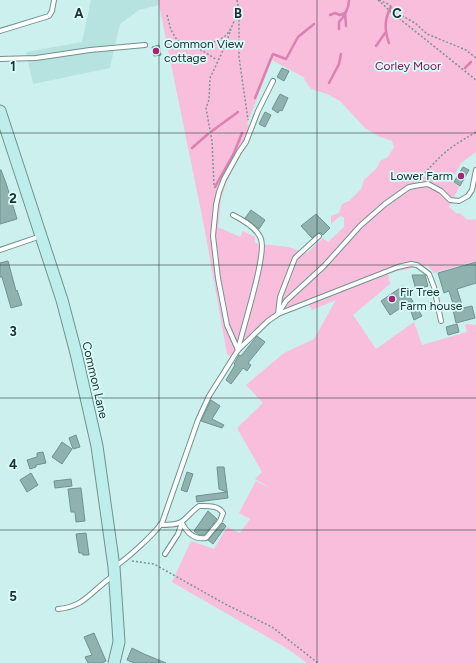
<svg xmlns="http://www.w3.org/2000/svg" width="476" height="663" font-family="Figtree,sans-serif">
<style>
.built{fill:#b6e3e0}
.green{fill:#f8bedc;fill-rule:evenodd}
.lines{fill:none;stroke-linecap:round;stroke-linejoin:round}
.stream{stroke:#da81b2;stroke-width:2.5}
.building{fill:#8fb2af;stroke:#709390}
.lane-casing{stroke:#70928f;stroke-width:6}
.secondary-casing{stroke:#70928f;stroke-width:13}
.path{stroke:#7c9694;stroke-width:1.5;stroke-dasharray:2 2;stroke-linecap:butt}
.lane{stroke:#fff;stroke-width:4}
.secondary{stroke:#bdeeec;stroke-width:11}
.grid{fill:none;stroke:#212f2e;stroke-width:1;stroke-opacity:0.55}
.poi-dot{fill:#a32476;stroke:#d8fdfa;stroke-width:1.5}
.labels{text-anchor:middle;stroke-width:3.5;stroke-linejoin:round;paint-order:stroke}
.poi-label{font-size:12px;fill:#212f2e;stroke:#d8fdfa;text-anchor:start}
.park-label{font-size:12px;fill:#80165b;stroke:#d8fdfa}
.street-label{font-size:12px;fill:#212f2e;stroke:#d8fdfa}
.grid-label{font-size:13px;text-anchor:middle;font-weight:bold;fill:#212f2e;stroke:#d8fdfa;stroke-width:3.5;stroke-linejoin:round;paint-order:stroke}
</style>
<rect width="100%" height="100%" fill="#cbf0ed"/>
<polygon class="built" points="91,0 158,0 159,5 139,10 120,24 110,68 33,84 26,52 82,42"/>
<path class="green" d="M158,0H476V152L461,163L451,181L459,187L449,207L457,214L460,213L466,219L474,220L476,219V261L434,273L427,265L388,273L390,284L353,315L376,349L414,322L422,345L467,332L465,324L476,325V663H307L288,649L172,582L191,541L214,549L227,527L240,533L250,519L239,513L256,481L272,489L255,479L262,472L237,428L263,403L246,385L284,353L314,339L336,300L312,310L308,304L273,318L233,358L227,354L204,226ZM272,60L305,78L304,79L311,89L327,94L340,101L365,128L378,136L392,141L394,147L388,157L380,161L377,168L364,180L361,189L349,201L342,204L339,213L331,216V224L340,216L344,217V227L328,242L323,238L307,253L288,247L255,243V237L243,231L240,237L218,227L221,199L226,183L255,128L247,124Z"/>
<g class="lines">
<g class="stream">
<polyline points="330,15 335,13 340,15 345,13 346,26"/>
<path d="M339,29V22C344,17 349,8 349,0"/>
<path d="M389,43C384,30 384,19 391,7"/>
<polyline points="376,46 385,33"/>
<polyline points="465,68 471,62"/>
<polyline points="329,83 339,64 341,54"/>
<polyline points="255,98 272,56 273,54 286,59 298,37 314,24"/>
<polyline points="212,131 238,112"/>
<polyline points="192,148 208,134"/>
<polyline points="215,187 234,153 242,133"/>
</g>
</g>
<g class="building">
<polygon points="159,45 161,55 154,56 152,47"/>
<polygon points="282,68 289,71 284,81 277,77"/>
<polygon points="280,94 288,98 282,111 280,110 278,113 272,109"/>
<polygon points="265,112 271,115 265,127 259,124"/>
<polygon points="463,167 469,170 460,186 454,182"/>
<polygon points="0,170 1,170 6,183 17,219 0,224"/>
<polygon points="251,210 265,220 259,229 245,218"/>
<polygon points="316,214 330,228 323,235 320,232 312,238 301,226"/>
<polygon points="8,261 16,291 17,290 22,305 11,308 2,277 0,277 0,263"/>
<polygon points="476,262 476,283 457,289 463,308 472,306 475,318 456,323 453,310 455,310 449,291 444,293 438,273"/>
<polygon points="412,275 425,275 428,286 416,290"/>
<polygon points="403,286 412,300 422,316 414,320 408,303 390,315 381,301"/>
<polygon points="457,324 459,332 448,335 446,327"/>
<polygon points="257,336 265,342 248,363 251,365 247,371 243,368 231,384 226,380 235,365 234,364 239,355 241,356"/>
<polygon points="211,400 220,406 212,419 224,425 222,428 201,421"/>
<polygon points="76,435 80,447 73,449 69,438"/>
<polygon points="62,442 72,449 62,464 52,457"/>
<polygon points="43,452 46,463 36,465 36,467 30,469 27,460 37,457 37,453"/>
<polygon points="217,467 224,467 228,498 197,502 196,496 227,492 219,489"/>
<polygon points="187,472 193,474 187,492 181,490"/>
<polygon points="31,473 38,485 27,492 20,480"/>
<polygon points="71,479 72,486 55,488 54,481"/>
<polygon points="81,488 85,521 76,522 75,512 71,512 68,489"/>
<polygon points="208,511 217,519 204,535 199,535 194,531"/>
<polygon points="223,523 226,526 213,544 208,540"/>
<polygon points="86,533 89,555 83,555 82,553 79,553 76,534"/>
<polygon points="94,633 106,661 102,663 88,663 85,657 92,655 84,637"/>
<polygon points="132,648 144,654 166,663 134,663 127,660"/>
</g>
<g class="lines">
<defs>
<g id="lane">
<polyline points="0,31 49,16 52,11 54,0"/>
<polyline points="0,59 36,58 90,50 145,45"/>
<path d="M233,215C243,220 257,228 261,239C267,255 242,330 238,350L227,325L218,278L213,236L216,205L219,192L224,179L239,152L246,142L258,111L273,81"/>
<polyline points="319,236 295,258 280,297 278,314 286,301 324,266 360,226 385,204 409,187 420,185 428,184 441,191 450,200 459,201 468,196 472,190 476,170"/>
<polyline points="0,250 41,236"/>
<path d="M160,525C187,525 180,521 199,506C207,506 218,505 223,513L220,521L206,538C194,540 187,533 182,523"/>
<polyline points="165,554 178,534 182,523"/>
<path d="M116,566C130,556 152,536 162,523L198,420L209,396L238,350L268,321L278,314L398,267L411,264L417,265L429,274L434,287L441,321"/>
<path d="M58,609C85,607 92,590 113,576"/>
</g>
<polyline id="secondary" points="0,111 62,300 76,353 97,446 114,567 119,642 114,663"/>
</defs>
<use href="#lane" class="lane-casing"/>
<use href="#secondary" class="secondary-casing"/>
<g class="path">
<polyline points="237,0 239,10 239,57 248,120"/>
<polyline points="378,0 390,11 476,80"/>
<polyline points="379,0 388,4 401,15 415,23 427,34 466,50 476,58"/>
<polyline points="167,15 171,30 177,40 203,51 217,60"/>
<path d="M190,45C205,45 224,43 231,28C234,23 235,17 238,11"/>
<path d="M419,179C426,172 432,165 439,158C450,147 463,140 476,132"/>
<polyline points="214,185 212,141 206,108 209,100 210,78 226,44 231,29"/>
<polyline points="132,561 154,564 225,604 272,627 318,663"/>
</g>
<use href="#lane" class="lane"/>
<use href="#secondary" class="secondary"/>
</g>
<path class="grid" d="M159,0V663M317,0V663M0,133H476M0,265H476M0,398H476M0,530H476"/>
<g class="poi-dot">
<circle cx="156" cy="51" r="4"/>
<circle cx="461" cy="176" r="4"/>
<circle cx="392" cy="299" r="4"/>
</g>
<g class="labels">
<g class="poi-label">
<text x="164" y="48">Common View<tspan x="164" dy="14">cottage</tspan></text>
<text x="453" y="180" text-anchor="end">Lower Farm</text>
<text x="400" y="296">Fir Tree<tspan x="400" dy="14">Farm house</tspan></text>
</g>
<g class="park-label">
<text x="408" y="70">Corley Moor</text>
</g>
<g class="street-label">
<text transform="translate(95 380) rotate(77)" y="4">Common Lane</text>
</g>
</g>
<g class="grid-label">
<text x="79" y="18">A</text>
<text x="238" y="18">B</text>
<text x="397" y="18">C</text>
<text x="13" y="71">1</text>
<text x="13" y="203">2</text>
<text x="13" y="336">3</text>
<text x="13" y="469">4</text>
<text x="13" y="601">5</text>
</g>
</svg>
